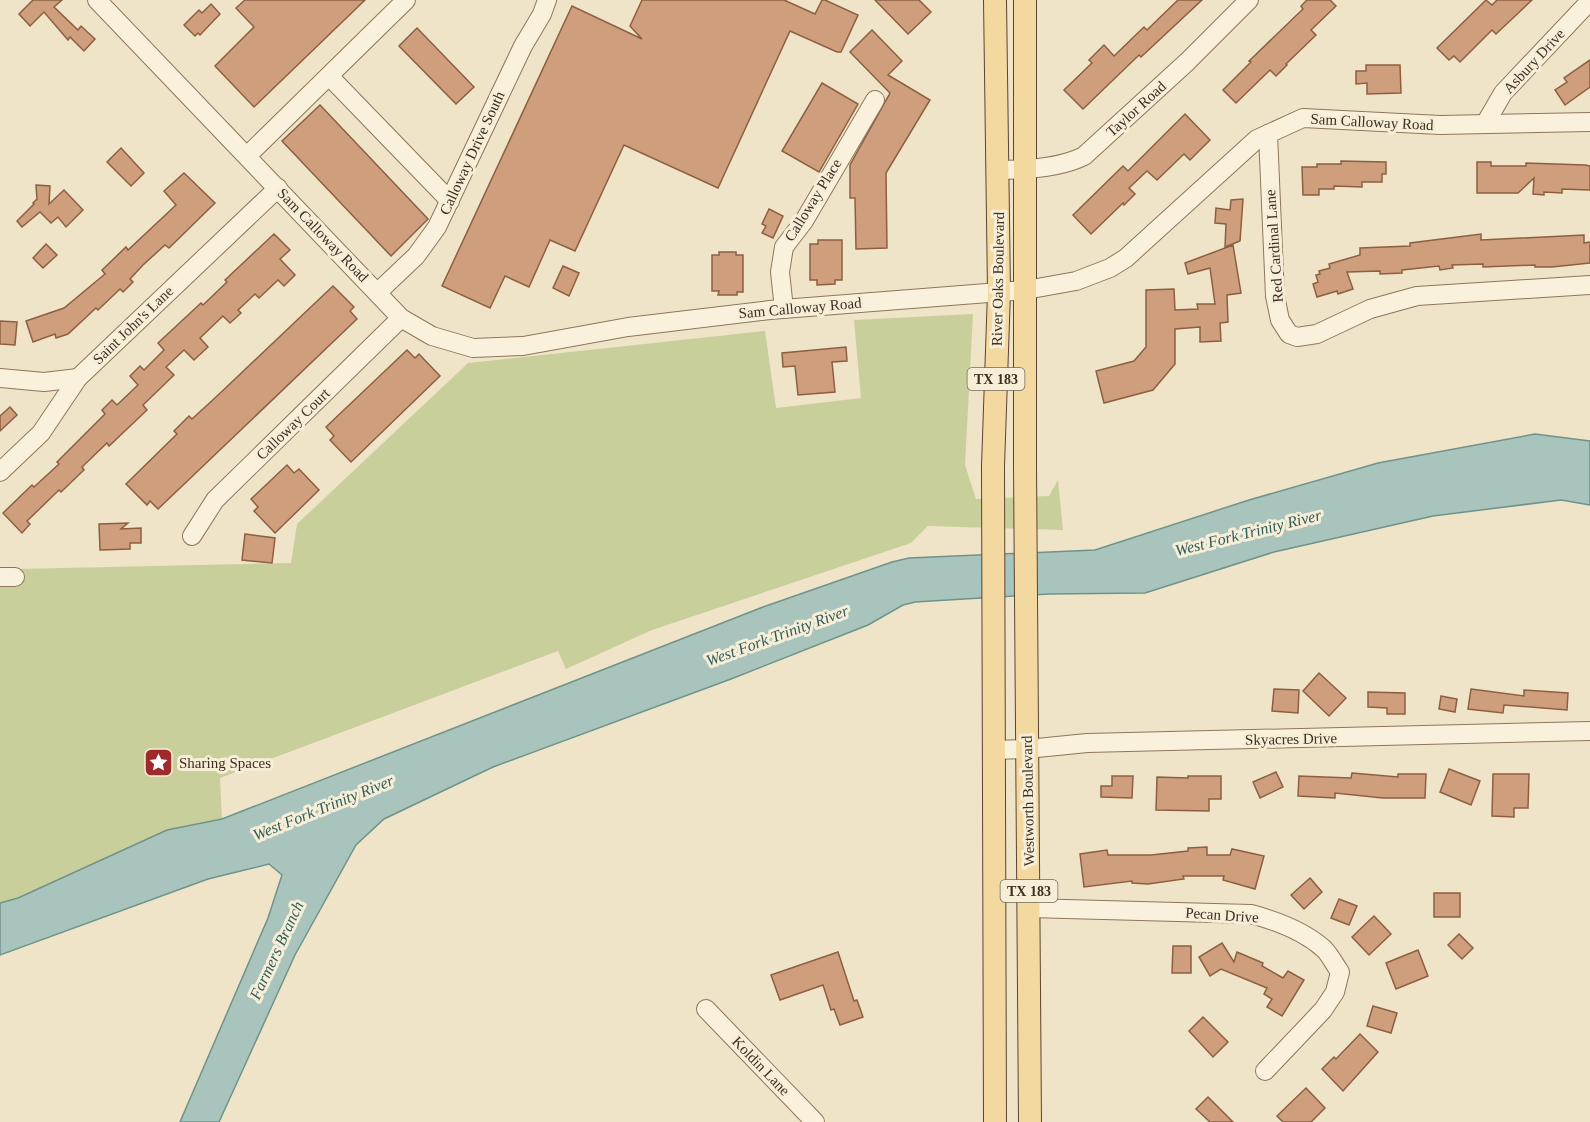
<svg xmlns="http://www.w3.org/2000/svg" width="1590" height="1122" font-family="Georgia,serif">
<style>
.green{fill:#c9cf9b}
.water{fill:#a9c4bc;stroke:#6f938a;stroke-width:1.5}
.building{fill:#cf9f7d;stroke:#8d5f41;stroke-width:1.5}
.lines{fill:none;stroke-linecap:round;stroke-linejoin:round}
.minor-casing{stroke:#8d765c;stroke-width:20}
.major-casing{stroke:#5b4430;stroke-width:24}
.minor{stroke:#faf1dc;stroke-width:18}
.major{stroke:#f3d9a0;stroke-width:22}
.labels{text-anchor:middle;stroke-width:6;stroke-linejoin:round;paint-order:stroke}
.shield{fill:#f7eed8;stroke:#756857;stroke-width:1.5}
.shield-label{font-size:14px;font-weight:bold;fill:#3d2e20}
.street-label{font-size:15px;fill:#3d2e20;stroke:#f7eed8}
.poi-label{font-size:15px;fill:#3d2e20;stroke:#f7eed8;text-anchor:start}
.water-label{font-size:16px;font-style:italic;fill:#2f5d5a;stroke:#f7eed8}
</style>
<rect width="100%" height="100%" fill="#f0e4c8"/>
<polygon class="green" points="973,314 965,465 976,499 1049,496 1058,480 1063,530 928,526 911,543 652,630 566,669 558,651 220,778 222,819 167,830 18,898 0,903 0,585 17,569 291,563 297,524 468,363 765,331 776,408 861,398 854,320"/>
<polygon class="water" points="1535,434 1590,441 1590,505 1561,500 1433,516 1274,552 1145,593 1049,594 915,602 903,605 868,625 731,679 493,767 384,819 356,845 295,955 219,1122 180,1122 268,918 282,875 269,864 208,879 0,955 0,903 18,898 167,830 222,819 763,607 892,562 909,558 1095,550 1249,500 1378,463"/>
<g class="building">
<polygon points="33,0 62,0 54,7 78,30 81,26 95,39 84,51 70,37 68,40 44,12 30,26 19,14"/>
<polygon points="245,0 365,0 254,107 215,66 254,27 236,8"/>
<polygon points="642,0 784,0 815,14 822,0 825,0 858,15 841,52 837,52 790,31 718,188 624,145 575,251 550,240 529,287 505,276 490,308 442,286 572,6 642,39 630,26"/>
<polygon points="875,0 919,0 931,12 908,34"/>
<polygon points="1178,0 1202,0 1141,57 1139,55 1083,109 1064,90 1092,63 1089,60 1104,45 1114,56 1144,27 1147,30"/>
<polygon points="1307,0 1330,0 1336,6 1311,30 1316,35 1286,64 1287,65 1276,76 1270,70 1236,103 1223,90 1251,62 1249,61 1303,9 1301,6"/>
<polygon points="1486,0 1492,5 1497,0 1532,0 1496,34 1492,30 1460,62 1454,56 1449,60 1437,48"/>
<polygon points="211,4 220,14 200,35 198,33 195,36 184,25 199,10 202,13"/>
<polygon points="417,28 474,87 456,104 399,46"/>
<polygon points="872,30 902,61 888,75 930,100 886,173 887,248 856,249 855,198 850,198 850,165 890,93 850,52"/>
<polygon points="1590,60 1590,87 1565,105 1555,90 1567,82 1564,78"/>
<polygon points="1366,65 1400,65 1401,93 1367,94 1367,83 1356,84 1356,71 1366,71"/>
<polygon points="822,83 858,104 819,172 782,151"/>
<polygon points="320,105 428,219 391,256 282,141"/>
<polygon points="1185,114 1210,140 1190,160 1184,154 1157,180 1147,171 1129,188 1135,194 1124,205 1123,203 1091,234 1073,215 1123,166 1128,171"/>
<polygon points="121,148 144,173 131,186 107,162"/>
<polygon points="1341,161 1386,162 1386,174 1382,174 1382,182 1362,182 1362,187 1334,186 1334,189 1319,189 1319,195 1303,195 1302,167 1317,167 1317,164 1341,164"/>
<polygon points="1477,162 1491,162 1491,166 1526,166 1526,163 1585,165 1590,166 1590,190 1562,189 1562,193 1544,192 1544,195 1533,194 1534,178 1518,193 1477,193"/>
<polygon points="184,173 215,203 169,248 165,245 143,265 130,279 133,282 123,292 120,289 98,310 96,308 68,334 56,338 55,334 33,342 26,321 64,308 105,274 102,270 126,247 128,250 176,205 164,191"/>
<polygon points="36,185 50,186 49,204 64,190 83,210 66,227 58,217 51,223 40,212 22,227 17,221 34,204 33,203 37,199"/>
<polygon points="1243,199 1240,241 1225,247 1226,224 1215,223 1216,208 1230,210 1231,200"/>
<polygon points="769,209 783,216 773,238 762,233 766,226 762,224"/>
<polygon points="274,234 290,250 280,259 295,275 284,286 278,280 259,298 255,294 238,310 241,313 230,323 223,316 200,338 208,347 194,360 184,350 166,367 174,375 143,405 147,410 109,446 107,443 82,467 84,470 61,492 59,490 27,521 30,524 22,533 3,513 32,485 34,487 59,464 57,462 105,414 102,410 112,400 117,405 138,385 130,376 140,366 144,370 164,350 158,343 201,303 203,305 227,282 225,280"/>
<polygon points="1481,234 1481,240 1584,235 1584,243 1590,242 1590,263 1552,267 1535,267 1535,265 1483,267 1483,264 1452,265 1453,268 1440,270 1439,266 1402,270 1402,273 1380,274 1380,271 1347,272 1353,289 1338,294 1337,291 1317,297 1313,284 1318,282 1316,275 1320,274 1319,271 1330,268 1329,264 1360,255 1360,248 1410,246 1410,243"/>
<polygon points="818,240 842,240 842,280 835,280 835,284 817,285 817,280 810,280 810,244 818,244"/>
<polygon points="46,244 57,255 43,268 33,258"/>
<polygon points="1233,245 1241,293 1227,295 1228,322 1220,323 1221,341 1200,342 1200,327 1175,329 1175,364 1153,390 1104,403 1096,371 1134,361 1146,347 1146,290 1174,289 1175,310 1198,309 1197,304 1215,304 1210,268 1188,274 1185,263"/>
<polygon points="719,252 736,252 736,255 743,255 743,292 737,292 737,295 718,295 719,291 712,291 712,255 719,255"/>
<polygon points="563,266 579,273 569,296 553,288"/>
<polygon points="333,286 354,307 350,311 357,319 158,509 150,501 147,505 126,484 177,434 174,431 189,416 192,419 216,397"/>
<polygon points="0,321 17,322 15,345 0,344"/>
<polygon points="846,347 847,361 832,362 835,392 798,395 795,366 783,367 782,353"/>
<polygon points="407,350 415,358 419,354 440,376 351,462 330,440 334,436 326,427"/>
<polygon points="10,407 17,415 0,431 0,416"/>
<polygon points="287,465 294,473 299,469 319,490 275,533 254,511 258,507 251,499"/>
<polygon points="128,523 121,529 141,528 141,543 130,543 130,549 100,550 99,524"/>
<polygon points="245,534 275,538 272,563 242,560"/>
<polygon points="1319,673 1346,698 1329,716 1303,691"/>
<polygon points="1274,689 1299,690 1298,713 1272,711"/>
<polygon points="1471,689 1524,696 1524,690 1568,693 1567,710 1504,705 1503,713 1468,709"/>
<polygon points="1368,692 1405,693 1405,714 1387,714 1387,708 1368,707"/>
<polygon points="1441,696 1457,699 1455,712 1439,709"/>
<polygon points="1449,769 1480,781 1471,805 1440,792"/>
<polygon points="1276,772 1283,787 1260,798 1253,782"/>
<polygon points="1352,773 1398,777 1398,774 1426,774 1425,798 1383,798 1335,793 1335,798 1298,796 1299,776 1351,778"/>
<polygon points="1493,774 1529,774 1528,808 1514,808 1514,817 1492,816"/>
<polygon points="1112,776 1133,776 1132,798 1101,797 1101,786 1112,786"/>
<polygon points="1188,776 1221,776 1221,799 1209,799 1209,811 1156,810 1157,777 1188,778"/>
<polygon points="1207,847 1207,855 1230,855 1232,849 1264,856 1255,889 1223,880 1224,876 1183,876 1184,879 1148,884 1132,883 1132,881 1084,887 1080,854 1107,850 1108,855 1151,855 1188,851 1188,848"/>
<polygon points="1310,878 1322,892 1304,909 1291,895"/>
<rect x="1434" y="893" width="26" height="24"/>
<polygon points="1339,899 1357,906 1349,925 1331,918"/>
<polygon points="1374,916 1391,934 1369,955 1352,937"/>
<polygon points="1459,934 1473,948 1462,959 1448,945"/>
<polygon points="1222,943 1234,962 1237,952 1263,963 1262,966 1283,978 1288,971 1304,980 1282,1016 1267,1007 1272,999 1264,994 1267,988 1221,969 1210,976 1199,957"/>
<polygon points="1173,946 1191,946 1191,973 1172,973"/>
<polygon points="1418,950 1428,976 1396,989 1386,963"/>
<polygon points="838,952 854,1001 857,1000 863,1017 840,1025 834,1009 831,1010 823,985 780,1000 771,975"/>
<polygon points="1373,1006 1397,1013 1391,1033 1367,1026"/>
<polygon points="1203,1017 1228,1042 1213,1057 1189,1031"/>
<polygon points="1360,1034 1378,1052 1343,1091 1322,1069 1334,1057 1336,1059"/>
<polygon points="1306,1088 1325,1108 1311,1122 1283,1122 1277,1116"/>
<polygon points="1208,1097 1233,1122 1210,1122 1196,1109"/>
</g>
<g class="lines">
<defs>
<g id="minor">
<polyline points="97,0 401,318 432,336 473,348 523,346 628,327 770,310 1026,290 1076,281 1110,268 1126,258 1257,139 1303,118 1440,125 1590,122"/>
<polyline points="329,76 450,201"/>
<polyline points="1485,124 1503,93 1590,1"/>
<polyline points="1268,134 1275,296 1280,320 1289,334 1297,337 1317,334 1370,309 1417,296 1590,285"/>
<polyline points="247,156 406,0"/>
<path d="M999,170C1026,170 1060,168 1084,156L1187,62L1249,0"/>
<polyline points="378,292 416,256 437,227 523,46 542,14 547,0"/>
<polyline points="784,309 780,272 784,247 804,221 875,100"/>
<polyline points="0,378 44,382 78,378"/>
<polyline points="0,472 41,433 78,378 278,188"/>
<polyline points="192,536 215,500 401,318"/>
<polyline points="0,577 15,577"/>
<polyline points="993,750 1027,749 1087,743 1590,731"/>
<path d="M1029,908L1251,914C1277,921 1304,931 1324,949C1330,955 1335,965 1340,972L1335,992L1323,1010L1265,1071"/>
<polyline points="706,1009 815,1122"/>
</g>
<g id="major">
<polyline points="995,0 999,292 993,466 995,1122"/>
<polyline points="1025,0 1025,466 1030,1122"/>
</g>
</defs>
<use href="#minor" class="minor-casing"/>
<use href="#major" class="major-casing"/>
<use href="#minor" class="minor"/>
<use href="#major" class="major"/>
</g>
<defs>
<symbol id="sight-square" viewBox="-11 -11 22 22"><rect x="-9" y="-9" width="18" height="18" rx="4" fill="#9e2a2b" stroke="#f7eed8"/><path d="M0-6L1.8-2.2L6-1.7L2.9 1.2L3.7 5.4L0 3.3L-3.7 5.4L-2.9 1.2L-6-1.7L-1.8-2.2Z" fill="#fff"/></symbol>
</defs>
<g fill-rule="evenodd">
<use href="#sight-square" x="142" y="746" width="33" height="33"/>
</g>
<g class="labels">
<g class="shield">
<rect x="967.5" y="368" width="57" height="22" rx="4.5"/>
<rect x="1000.5" y="880" width="57" height="22" rx="4.5"/>
</g>
<g class="shield-label">
<text x="996" y="384">TX 183</text>
<text x="1029" y="896">TX 183</text>
</g>
<g class="street-label">
<text transform="translate(1534 61) rotate(-47)" y="5">Asbury Drive</text>
<text transform="translate(1136 109) rotate(-42)" y="5">Taylor Road</text>
<text transform="translate(1372 122) rotate(3)" y="5">Sam Calloway Road</text>
<text transform="translate(472 153) rotate(-65)" y="5">Calloway Drive South</text>
<text transform="translate(813 200) rotate(-58)" y="5">Calloway Place</text>
<text transform="translate(323 235) rotate(46)" y="5">Sam Calloway Road</text>
<text transform="translate(1274 246) rotate(-94)" y="5">Red Cardinal Lane</text>
<text transform="translate(998 279) rotate(-89)" y="5">River Oaks Boulevard</text>
<text transform="translate(800 308) rotate(-5)" y="5">Sam Calloway Road</text>
<text transform="translate(133 325) rotate(-44)" y="5">Saint John's Lane</text>
<text transform="translate(293 424) rotate(-44)" y="5">Calloway Court</text>
<text transform="translate(1291 739) rotate(-1)" y="5">Skyacres Drive</text>
<text transform="translate(1028 801) rotate(-91)" y="5">Westworth Boulevard</text>
<text transform="translate(1222 915) rotate(4)" y="5">Pecan Drive</text>
<text transform="translate(761 1066) rotate(46)" y="5">Koldin Lane</text>
</g>
<g class="poi-label">
<text x="179" y="768">Sharing Spaces</text>
</g>
<g class="water-label">
<text transform="translate(1248 532) rotate(-14)" y="6">West Fork Trinity River</text>
<text transform="translate(777 635) rotate(-20)" y="6">West Fork Trinity River</text>
<text transform="translate(323 807) rotate(-22)" y="6">West Fork Trinity River</text>
<text transform="translate(276 950) rotate(-65)" y="6">Farmers Branch</text>
</g>
</g>
</svg>
